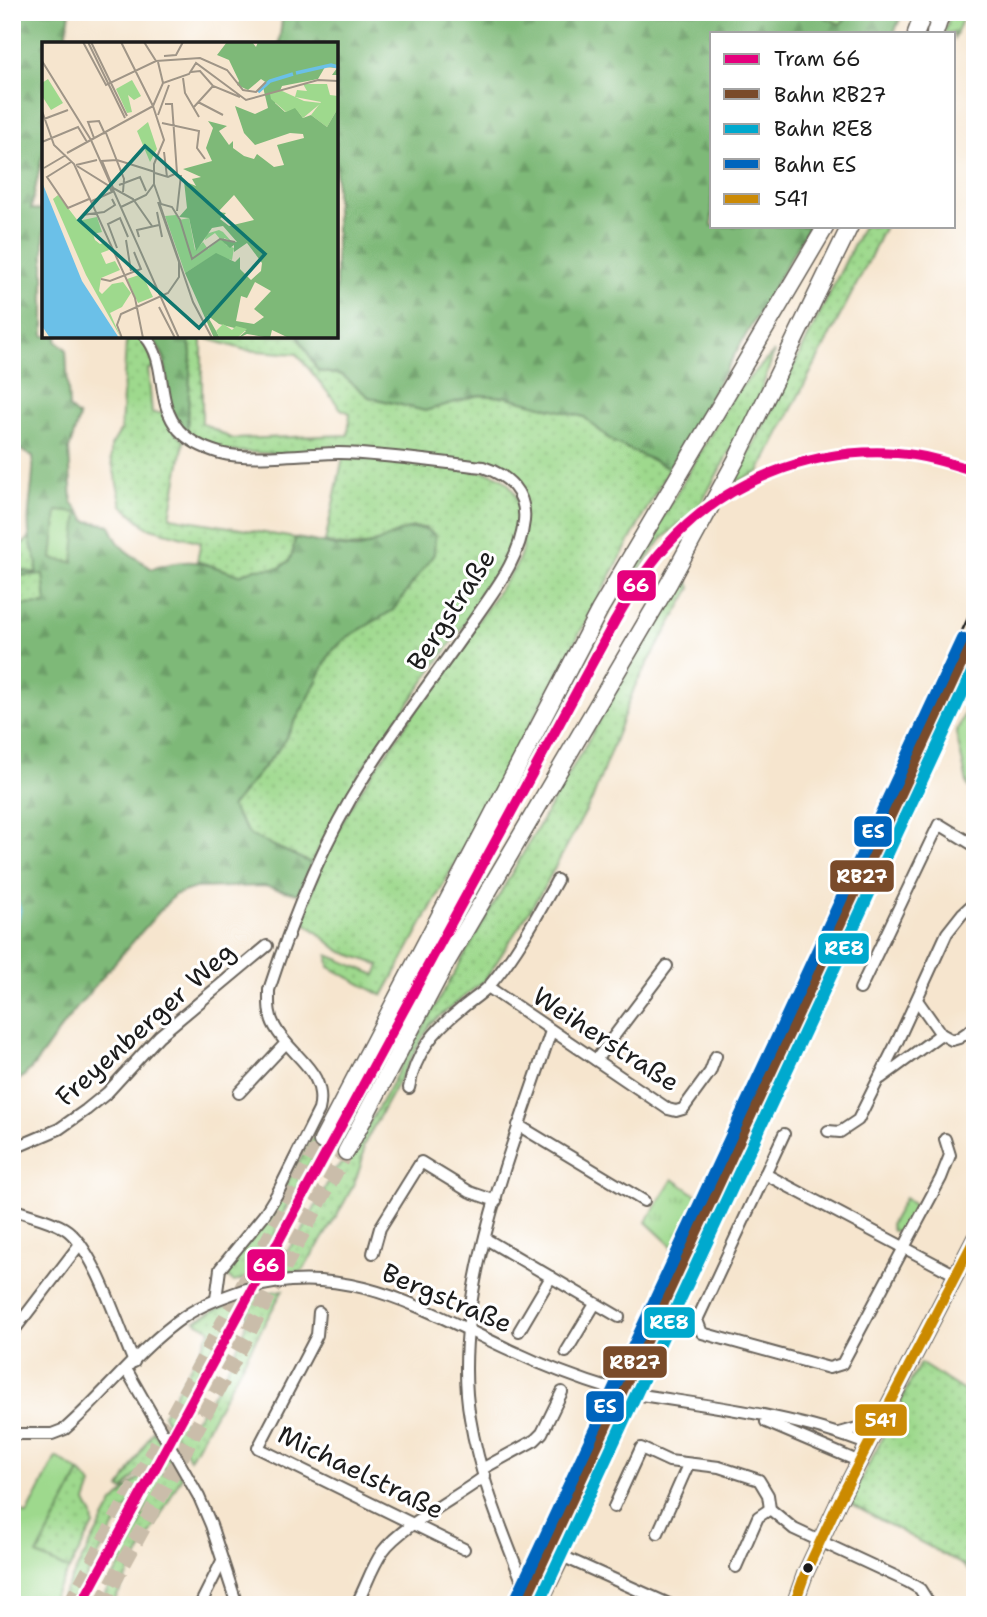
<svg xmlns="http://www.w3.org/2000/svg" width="987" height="1617" font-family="'Shantell Sans',sans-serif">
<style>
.grass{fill:url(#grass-dots);stroke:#5d7a54;stroke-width:2;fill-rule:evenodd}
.forest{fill:url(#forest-firs);stroke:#4d6a4a;stroke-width:2;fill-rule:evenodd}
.park{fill:url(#park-tufts);stroke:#5d7a54;stroke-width:2}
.garden{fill:#9ed98d;stroke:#5d7a54;stroke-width:2}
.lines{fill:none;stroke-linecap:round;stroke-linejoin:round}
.canal{stroke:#6bc0e8;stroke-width:10}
.minor-tunnel{stroke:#cabdaa;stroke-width:10;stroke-dasharray:10 5;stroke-linecap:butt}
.highway-tunnel{stroke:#cabdaa;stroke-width:16;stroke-dasharray:16 8;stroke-linecap:butt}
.minor-casing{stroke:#68625a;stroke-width:14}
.major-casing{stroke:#68625a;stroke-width:18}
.highway-casing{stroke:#68625a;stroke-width:19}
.minor{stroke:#fff;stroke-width:10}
.major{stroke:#fff;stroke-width:14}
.highway{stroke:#fff;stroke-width:16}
.tram{stroke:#1c1c1c;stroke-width:2}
.rail{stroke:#1c1c1c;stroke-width:2.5}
.bus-1-casing{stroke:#fff;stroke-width:16}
.bus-1{stroke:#cb8a06;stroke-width:10}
.rail-1-casing{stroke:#fff;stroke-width:18}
.rail-2-casing{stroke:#fff;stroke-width:18}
.rail-3-casing{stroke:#fff;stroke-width:18}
.rail-1{stroke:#7a4b2a;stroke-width:12}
.rail-2{stroke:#00a9ce;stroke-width:12}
.rail-3{stroke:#0065bd;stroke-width:12}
.tram-1-casing{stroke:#fff;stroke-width:16}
.tram-1{stroke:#e5007d;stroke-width:10}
.bus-dot{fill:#1c1c1c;stroke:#fff;stroke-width:2.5}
.labels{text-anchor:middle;stroke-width:6;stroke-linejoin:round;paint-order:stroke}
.street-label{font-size:26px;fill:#1c1c1c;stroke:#fff}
.inset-river{fill:none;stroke:#6bc0e8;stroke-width:3.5}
.inset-road{fill:none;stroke:#9f9587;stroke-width:2}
.view{fill:#0f766e;fill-opacity:0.15;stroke:#0f766e;stroke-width:3.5}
.inset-edge{fill:none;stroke:#1c1c1c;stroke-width:3.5}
.line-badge{stroke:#fff;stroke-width:2.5}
.badge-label{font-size:19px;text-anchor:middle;font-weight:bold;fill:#fff}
</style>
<defs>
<pattern id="grass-dots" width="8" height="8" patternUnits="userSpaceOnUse" patternTransform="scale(1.75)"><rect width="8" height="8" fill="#9ed98d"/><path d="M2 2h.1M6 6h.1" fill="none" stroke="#88ba79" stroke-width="1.8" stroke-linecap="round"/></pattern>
<pattern id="forest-firs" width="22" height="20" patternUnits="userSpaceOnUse" patternTransform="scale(1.75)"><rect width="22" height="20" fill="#7eb978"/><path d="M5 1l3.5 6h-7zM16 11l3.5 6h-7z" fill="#6c9e67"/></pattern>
<pattern id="park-tufts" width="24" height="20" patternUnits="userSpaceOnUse" patternTransform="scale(1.75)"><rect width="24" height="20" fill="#9ed98d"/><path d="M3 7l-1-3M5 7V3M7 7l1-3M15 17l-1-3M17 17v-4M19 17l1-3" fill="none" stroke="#88ba79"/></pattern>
</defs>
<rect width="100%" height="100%" fill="#fff"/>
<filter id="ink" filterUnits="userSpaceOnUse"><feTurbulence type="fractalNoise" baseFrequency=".0143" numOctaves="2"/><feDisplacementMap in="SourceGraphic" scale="14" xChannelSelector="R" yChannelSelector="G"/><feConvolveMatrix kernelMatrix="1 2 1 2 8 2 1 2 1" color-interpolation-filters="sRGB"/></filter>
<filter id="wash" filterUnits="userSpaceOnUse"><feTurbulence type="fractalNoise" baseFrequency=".00686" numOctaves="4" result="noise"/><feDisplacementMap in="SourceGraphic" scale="28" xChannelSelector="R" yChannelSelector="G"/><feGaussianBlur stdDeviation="1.57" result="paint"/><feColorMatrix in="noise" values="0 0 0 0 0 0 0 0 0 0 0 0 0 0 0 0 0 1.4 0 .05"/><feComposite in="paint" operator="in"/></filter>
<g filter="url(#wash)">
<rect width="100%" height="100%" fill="#f6e5ce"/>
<g class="grass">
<polygon points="951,12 965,12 954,40 954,33 944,33"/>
<polygon points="863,226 885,226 867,264 759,472 733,483 782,390"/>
<polygon points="130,336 138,336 146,341 155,368 148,369 152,413 162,413 176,434 184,441 170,517 295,538 293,551 289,561 278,569 254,569 239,575 197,561 201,542 147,527 122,505 111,458 111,446 121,430 126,343"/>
<path d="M188,336H298L318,371L342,375L369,397L425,411L478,395L507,397L585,417L613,442L669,468L383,996L329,967L328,955L376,975L380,965L340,951L303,921L323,858L356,797L517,564L523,547L519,484L508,473L485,463L221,451L187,432L191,353ZM202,337L245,350L297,354L341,409L350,413L348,435L232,439L202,423Z"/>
<polygon points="774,352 759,397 697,511 675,527 661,540 625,590 621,591 733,395"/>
<path d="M343,457L481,471C488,473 497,474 502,478C530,500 517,533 509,561L359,774L311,863L250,835L231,807L281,746L309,697L330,653L346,638L393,610L434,554L426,528L412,527C383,542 358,553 325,542Z"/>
<polygon points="30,537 38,562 36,573 12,569 12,546 24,543"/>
<path d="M685,572L691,588L635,686L592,800L542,891L485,980L430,1024L363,1146C368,1174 318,1245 302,1271L272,1274L282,1257L302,1232L335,1169L356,1153L354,1151L422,1029Z"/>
<polygon points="44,574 46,604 20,606 18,575"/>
<polygon points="316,1132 313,1158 279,1221 270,1252 257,1277 233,1282 228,1277 228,1268 264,1224"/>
<path d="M283,1290L190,1459L163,1415L211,1330L195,1321L215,1310L248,1298L218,1338L189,1390L179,1419L190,1425C217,1394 235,1357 248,1318L246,1316L257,1295Z"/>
<polygon points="920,1363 975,1398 975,1577 963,1565 849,1503"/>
<path d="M153,1430L175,1468C146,1469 142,1464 124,1490L120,1488Z"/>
<polygon points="80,1472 92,1485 86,1502 93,1516 94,1525 69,1570 37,1555"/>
<polygon points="177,1472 182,1476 112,1605 99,1605 138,1530 148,1501 146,1499 153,1485 148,1482 140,1496 138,1495 118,1520 71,1605 57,1605 113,1503 143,1474"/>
</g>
<g class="forest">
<path d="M12,12H70L65,44H44V156L42,157L31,209L44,210V336H58L56,341L66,349L69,408L79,417L69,450L72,502L87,521L110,525C120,553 130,552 152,569C191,556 202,562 239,575L254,569L280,568L289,561L293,551L295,538C313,540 343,550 359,548C386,543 410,516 435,535L434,554L393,610L346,638L330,653L309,697L281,746L231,807L250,835L311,863L298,894L264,886L195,888L174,895C138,936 101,977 68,1019C49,1042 37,1069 12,1085V569L36,573C39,560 33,553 30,540C25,512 35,484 33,456L12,446ZM43,574L46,604L20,605L18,576Z"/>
<polygon points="283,12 815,12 840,24 852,12 903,12 894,33 712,33 712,226 809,226 669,468 613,442 584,417 507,397 479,395 425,411 369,397 342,375 318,371 298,336 336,336 336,44 279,44"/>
<path d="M151,336H188L191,353L187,432C161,406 171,390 164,360C162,351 156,344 151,336Z"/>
</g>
<g class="park">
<polygon points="673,1179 702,1199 677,1251 646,1222"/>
<polygon points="905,1198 918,1208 906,1231 892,1231 890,1225"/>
</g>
<g class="garden">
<polygon points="815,12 852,12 840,24"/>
<polygon points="57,511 78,513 73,562 52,559"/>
<polygon points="975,689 975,791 968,787 956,733"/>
<polygon points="56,1457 80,1472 37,1555 69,1570 48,1605 12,1605 12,1507 27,1515"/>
</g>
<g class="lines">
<polyline class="canal" points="12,928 16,910 14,904"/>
</g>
</g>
<g filter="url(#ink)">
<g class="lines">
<polyline class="minor-tunnel" points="614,1390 641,1395"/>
<g class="highway-tunnel">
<polyline points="70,1605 322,1141"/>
<polyline points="101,1605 346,1152"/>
</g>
<defs>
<g id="minor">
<path d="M145,336C169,363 154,401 179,430C189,441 206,449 220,453C250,461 306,453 339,453C386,454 436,462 483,467C508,475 527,493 524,521C520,559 495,589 474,620C438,673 398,723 364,777C322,843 293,916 269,990C269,1003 268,1015 275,1027C291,1057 328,1071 319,1110L277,1194L264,1215L220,1269L216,1299"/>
<polyline points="488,987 668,1109 676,1111 683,1109 710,1072 716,1056"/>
<polyline points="860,989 939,824 975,846"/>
<polyline points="941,1034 952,1040 959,1038 975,1027"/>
<polyline points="596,1060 667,966"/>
<polyline points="881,1078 941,1034 917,1000"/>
<path d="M409,1088C415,1054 434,1030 461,1009C470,1001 482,994 490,985C517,953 537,916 557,880"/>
<polyline points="239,1093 286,1043"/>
<polyline points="518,1125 644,1201"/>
<polyline points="828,1131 840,1132 858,1120 898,1040 947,933 962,914 975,902"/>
<polyline points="784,1134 697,1320 702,1333 829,1368 842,1364 941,1178 950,1155 945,1139"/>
<polyline points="12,1149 59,1129 86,1110 107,1093 159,1036 267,946"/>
<polyline points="765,1174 954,1274"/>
<path d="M12,1209C28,1215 49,1219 64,1228C94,1246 119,1329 134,1362"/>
<polyline points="486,1239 619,1317"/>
<polyline points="373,1253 380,1228 421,1162 470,1192 496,1201"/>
<polyline points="319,1312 317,1335 258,1448 464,1549"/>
<polyline points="519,1331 551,1277"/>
<polyline points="12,1333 80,1244"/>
<polyline points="566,1352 595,1304"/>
<polyline points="126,1369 199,1497 211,1525 237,1605"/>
<path d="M641,1395C716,1407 798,1416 869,1445"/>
<polyline points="766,1422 860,1462"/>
<polyline points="839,1433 861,1427 887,1407"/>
<path d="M12,1434H52L65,1429C106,1393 140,1347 185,1316C203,1304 223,1297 243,1290C344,1259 422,1309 510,1350C544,1366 578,1379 614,1390"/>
<polyline points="482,1469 535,1440 542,1433 562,1392"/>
<polyline points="614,1507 641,1448 669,1461 719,1467 759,1480 768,1495 770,1509 794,1529 908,1582 920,1589 930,1605"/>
<polyline points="658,1533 688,1465"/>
<polyline points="736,1567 758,1517 770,1509"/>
<polyline points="200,1605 222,1561"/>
<path d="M356,1605C366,1587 371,1568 383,1551C401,1526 458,1497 485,1476"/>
<path d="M512,1605L522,1581C501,1528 479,1474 470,1418C449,1298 514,1144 551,1031"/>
<polyline points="541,1605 564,1557 671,1605"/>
</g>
<polyline id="major" points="794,1605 805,1574 839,1501 975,1238"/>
<g id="highway">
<polyline points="916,33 924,12"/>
<polyline points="935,33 942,12"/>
<polyline points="322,1141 600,609 826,226"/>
<polyline points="346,1152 445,965 669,583 736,460 850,226"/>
</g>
</defs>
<use href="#minor" class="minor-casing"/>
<use href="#major" class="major-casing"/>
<use href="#highway" class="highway-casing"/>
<use href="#minor" class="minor"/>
<use href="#major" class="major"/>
<use href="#highway" class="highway"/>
<g class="tram">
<polyline points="517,812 548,744"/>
<polyline points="468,891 507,829"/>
</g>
<polyline class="rail" points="766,1052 975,603"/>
<defs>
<polyline id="bus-1" points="794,1605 805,1574 839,1501 975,1238"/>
</defs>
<use href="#bus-1" class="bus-1-casing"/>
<use href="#bus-1" class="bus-1"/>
<defs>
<polyline id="rail-1" points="522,1605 975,633"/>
<polyline id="rail-2" points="538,1605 975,666"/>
<polyline id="rail-3" points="516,1599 962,639"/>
</defs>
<use href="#rail-1" class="rail-1-casing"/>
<use href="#rail-2" class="rail-2-casing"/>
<use href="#rail-3" class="rail-3-casing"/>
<use href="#rail-1" class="rail-1"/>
<use href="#rail-2" class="rail-2"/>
<use href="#rail-3" class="rail-3"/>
<defs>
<path id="tram-1" d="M81,1605L615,621C630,595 646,568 666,546C723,482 811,447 897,453C924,455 949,463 975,471"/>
</defs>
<use href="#tram-1" class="tram-1-casing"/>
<use href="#tram-1" class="tram-1"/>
</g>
</g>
<circle class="bus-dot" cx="808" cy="1568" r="6"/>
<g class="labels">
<g class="street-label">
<text transform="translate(451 610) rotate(-57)" y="9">Bergstraße</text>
<text transform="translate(145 1024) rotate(-42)" y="9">Freyenberger Weg</text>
<text transform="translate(606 1039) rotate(33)" y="9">Weiherstraße</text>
<text transform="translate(447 1298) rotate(23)" y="9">Bergstraße</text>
<text transform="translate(361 1472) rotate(26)" y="9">Michaelstraße</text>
</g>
</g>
<g transform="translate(42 42)">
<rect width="296" height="296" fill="#f6e5ce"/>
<path d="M261,42H285L288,53L296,54V66L285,85L269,73L279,60L253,55L255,48L265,49ZM16,153L36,179L55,175L60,190L51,192L53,198L58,202L64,200L67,208L59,211L64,222L73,219L78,228L59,236L57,249L60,252L70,242L81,240L89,251L80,265L68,271L79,296L44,233L11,157ZM134,173L137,178L147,176L153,208L161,200L166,207L178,197L173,191L163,198L164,192L177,188L181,190L189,199L182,196L184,203L192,206L190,218L172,213L143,231L123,174Z" fill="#9ed98d"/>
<path d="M185,0H210L214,5L216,0H296V33H290L295,26L283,25L276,37L240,44L233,61L243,70L253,65L261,76L269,73L285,85L296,66V296H247L230,288L228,296L205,292L196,296L204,289L177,282L165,273L178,296H172L143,231L174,211L193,220L198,215V227L209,238L219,229L220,221L205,201L192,210V203L188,206L178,197L195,200L181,184L170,186L154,209L147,176L137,175L145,166L142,139L154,144L150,137L159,135L141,127L170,119L164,106L171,86L166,79L185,84L177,89L187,103L191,99V106L202,114L212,117L215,112L232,125L242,123L235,103L262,96L261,92L248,91L213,103L202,91L193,64L213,72L226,66L221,45L225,41L219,37L206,48L195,43L197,39L187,18L175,13ZM192,153L212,178L187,184L178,177L184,171L176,170ZM213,240L229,249L212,267L222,275L212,282L194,279L199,254L205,256Z" fill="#7eb978" fill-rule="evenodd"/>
<path d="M238,48L262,59L279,61L261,76L253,66L244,70L229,57L228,52Z" fill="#9ed98d"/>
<path d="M6,37L21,61L9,68L0,54V41ZM90,38L99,54L92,58L86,53L90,70L85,71L74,47ZM106,80L115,107L108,120L95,89ZM100,232L111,255L96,261L85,237ZM181,282L190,288L194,284L205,287L195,296H178L174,289Z" fill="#9ed98d"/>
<path d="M0,140L40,239L77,296H8L0,284Z" fill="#6bc0e8"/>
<path class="inset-river" d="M254,31L289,23L296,25M216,50L228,39L251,32"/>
<path class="inset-road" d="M41,0L64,43L114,19L158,16L185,28L201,48L214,50L224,40M46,0L83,76M49,0L85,74M79,0L111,64M102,0L114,19M122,14L134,13L141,0M0,19L49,98L137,296M116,20L121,41M149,30L158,29L171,44L198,55M141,36L143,51L157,75M156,60L181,73M123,62H130L135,131M111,64L121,41L147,32L154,21L204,58L276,38L296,39M151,66L171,44M0,69L12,103L32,122L93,256L101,296M116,73L127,43M2,77L26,68M120,81L157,89L155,106L163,117M64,91L82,137L81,150M52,96L46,80L57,79L63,92M0,100L36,85L45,100M122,110L125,135M25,111L111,64L122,98L112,122V142L104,153L79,165M29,120L5,135L26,166L47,157M34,123L55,118M35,124L67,144L70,150L50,159M2,126L24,113M113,131L126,135L135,131M112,142L119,162L130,165L138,178L150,217L178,197L193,200M77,143L98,135L104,149M117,160L151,260L170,296M135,169L139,133M115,170L120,195M40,173L62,170L73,163L70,157M110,184L91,157L71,146L60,119L75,118L113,130M97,195L95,188L117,183M84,198L89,229M75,206L66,182L78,176L86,195M59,237L68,239L99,227L92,210M117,265L133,296M80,296L75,283L79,272L126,251L137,235V220L116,160"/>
<path class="view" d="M103,104L223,212L157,286L37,178Z"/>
<rect width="296" height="296" class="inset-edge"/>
</g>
<g class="line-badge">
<rect x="616" y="569" width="41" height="33" rx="7" fill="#e5007d"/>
<rect x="853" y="815" width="40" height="33" rx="7" fill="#0065bd"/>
<rect x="829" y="859" width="66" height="34" rx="7" fill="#7a4b2a"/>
<rect x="817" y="932" width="53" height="33" rx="7" fill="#00a9ce"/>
<rect x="246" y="1248" width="40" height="34" rx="7" fill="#e5007d"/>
<rect x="643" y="1306" width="53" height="33" rx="7" fill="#00a9ce"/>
<rect x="602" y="1345" width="66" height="34" rx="7" fill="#7a4b2a"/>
<rect x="585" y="1390" width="40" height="33" rx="7" fill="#0065bd"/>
<rect x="854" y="1403" width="54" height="34" rx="7" fill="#cb8a06"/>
</g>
<g class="badge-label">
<text x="636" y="592">66</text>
<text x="873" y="838">ES</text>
<text x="862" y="883">RB27</text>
<text x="844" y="955">RE8</text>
<text x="266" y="1272">66</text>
<text x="669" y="1329">RE8</text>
<text x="635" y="1369">RB27</text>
<text x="605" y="1413">ES</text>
<text x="881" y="1427">541</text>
</g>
<rect width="987" height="1617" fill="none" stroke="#fff" stroke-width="42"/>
<rect x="710" y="32" width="245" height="196" fill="#ffffff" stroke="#a4a4a4" stroke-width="2"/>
<rect x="724" y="54" width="35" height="10" fill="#e5007d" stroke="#a4a4a4" stroke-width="2"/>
<text x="774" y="66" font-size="21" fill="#1c1c1c">Tram 66</text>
<rect x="724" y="89" width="35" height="10" fill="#7a4b2a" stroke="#a4a4a4" stroke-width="2"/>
<text x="774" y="102" font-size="21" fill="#1c1c1c">Bahn RB27</text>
<rect x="724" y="124" width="35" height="10" fill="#00a9ce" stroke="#a4a4a4" stroke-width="2"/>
<text x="774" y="136" font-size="21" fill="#1c1c1c">Bahn RE8</text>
<rect x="724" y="159" width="35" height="10" fill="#0065bd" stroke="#a4a4a4" stroke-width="2"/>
<text x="774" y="172" font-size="21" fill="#1c1c1c">Bahn ES</text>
<rect x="724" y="194" width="35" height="10" fill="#cb8a06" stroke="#a4a4a4" stroke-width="2"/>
<text x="774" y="206" font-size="21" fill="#1c1c1c">541</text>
</svg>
